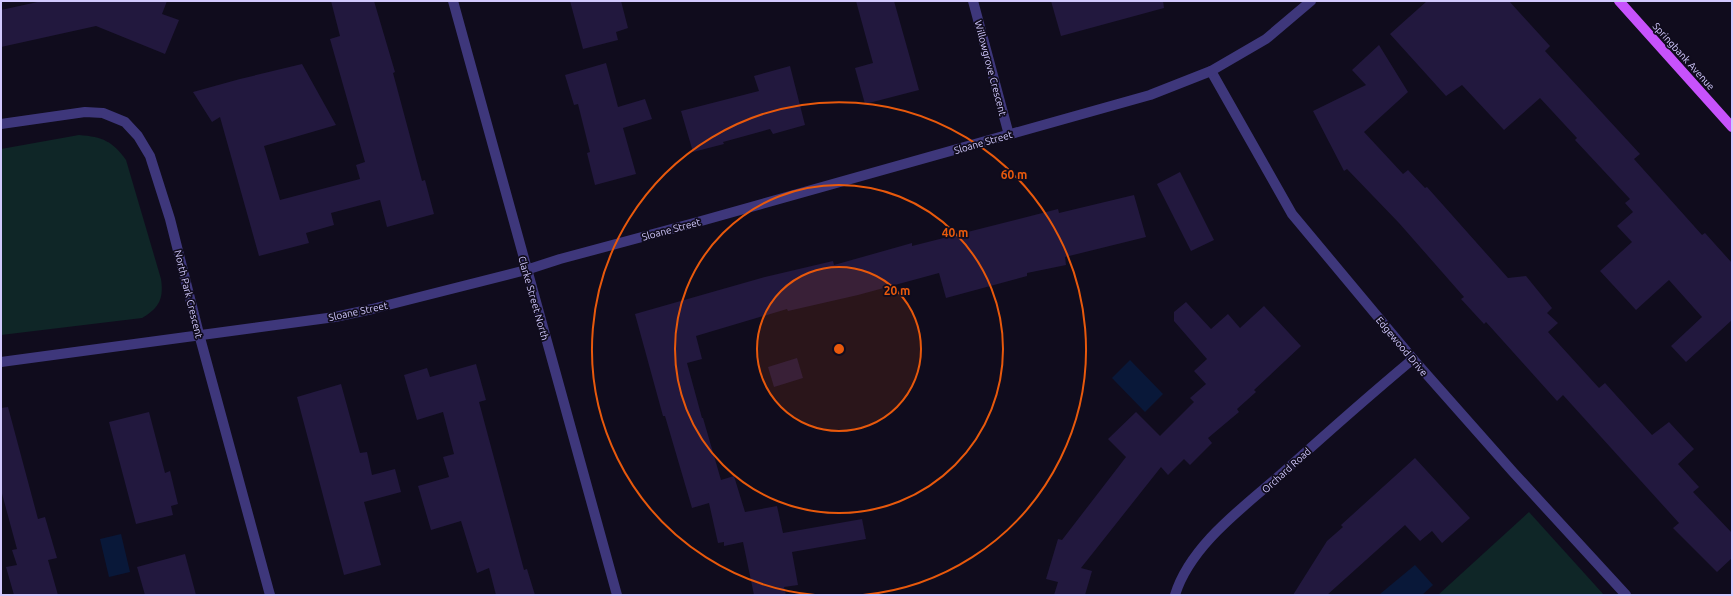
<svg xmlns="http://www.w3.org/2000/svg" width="1733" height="596" font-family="Ubuntu,sans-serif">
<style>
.green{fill:#0f2627}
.water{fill:#091839}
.building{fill:#22183e}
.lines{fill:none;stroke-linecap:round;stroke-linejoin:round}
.minor{stroke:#3e377b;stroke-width:10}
.major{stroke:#c752fc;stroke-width:10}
.ring{fill:none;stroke:#e8590c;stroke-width:2}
.labels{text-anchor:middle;stroke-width:3.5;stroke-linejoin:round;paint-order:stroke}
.street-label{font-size:10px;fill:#d2c9fe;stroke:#100c1d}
.centre{fill:#e8590c;stroke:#100c1d;stroke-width:2}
.ring-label{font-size:12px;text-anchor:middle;font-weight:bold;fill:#e8590c;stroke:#100c1d;stroke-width:3.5;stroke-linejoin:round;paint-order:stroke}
</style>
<rect width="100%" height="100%" fill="#100c1d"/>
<g class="green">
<path d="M79,135C103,137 112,141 126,160L161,279C164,299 159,308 142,318L1,335V149Z"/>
<polygon points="1529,512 1604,595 1438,595"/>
</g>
<g class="water">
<polygon points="1130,360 1163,394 1145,412 1112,378"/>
<polygon points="121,534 130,572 109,577 100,539"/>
<polygon points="1415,565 1433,585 1422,595 1380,594"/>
</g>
<g class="building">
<polygon points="42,1 167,1 162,14 179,20 165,54 96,26 1,47 1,10"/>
<polygon points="331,1 374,1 395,72 393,73 422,181 425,180 434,214 387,227 380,200 331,213 334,225 306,233 309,243 259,256 220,117 212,122 193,92 240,79 302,64 336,125 264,146 280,200 360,179 356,165 365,162 330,39 340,36"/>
<polygon points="570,1 621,1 628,28 616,32 618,40 583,49"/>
<polygon points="856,1 894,1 919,90 865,104 855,68 873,63"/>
<polygon points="1051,1 1163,1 1164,8 1061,36"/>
<polygon points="1427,1 1509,1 1550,46 1545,51 1640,154 1634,159 1702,235 1705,233 1732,263 1732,320 1686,362 1671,346 1702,317 1669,280 1636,310 1600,271 1632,242 1617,226 1633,212 1625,203 1630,199 1575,140 1577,138 1540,98 1504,130 1462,85 1446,96 1390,34"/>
<polygon points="1379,45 1408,92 1364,132 1403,174 1408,170 1425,188 1427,187 1508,278 1526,276 1552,308 1547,313 1558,323 1548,332 1599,388 1605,383 1652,435 1669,422 1694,449 1678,464 1699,487 1693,492 1732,533 1732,558 1717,572 1673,528 1679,523 1563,395 1557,401 1486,322 1484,324 1461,299 1464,297 1399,223 1347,169 1344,171 1313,111 1366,85 1352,70"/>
<polygon points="606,63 618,107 645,99 652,119 623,128 636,174 595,185 587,153 590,152 578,104 574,105 565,75"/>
<polygon points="790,66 805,125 773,134 770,129 723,142 724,144 693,152 681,111 759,91 754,76"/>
<polygon points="1180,172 1214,240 1191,251 1157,184"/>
<polygon points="1134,195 1146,237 1065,257 1066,265 1027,273 1027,276 946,298 939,273 858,295 788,311 787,309 696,336 702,359 687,363 702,418 703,418 721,480 734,476 745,512 777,506 783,533 862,519 866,539 792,552 798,585 784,587 786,595 754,595 743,542 724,546 724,542 718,543 709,503 692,508 665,416 663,416 635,314 765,277 833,261 834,265 912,243 912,246 1058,209 1059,213"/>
<polygon points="1186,302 1211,329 1228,314 1240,328 1264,306 1301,346 1254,390 1256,392 1237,409 1239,412 1208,438 1212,443 1190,465 1184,459 1168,475 1161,467 1081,568 1092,571 1085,595 1054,595 1058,582 1046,579 1058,539 1062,540 1126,457 1108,439 1136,412 1160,436 1194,402 1190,398 1206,384 1194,371 1207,359 1174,321 1174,312"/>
<polygon points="797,358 803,378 774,387 768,367"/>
<polygon points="476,364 486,400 479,402 524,570 527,569 535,595 496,595 489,568 477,573 461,521 431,530 418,486 449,477 443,457 454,454 443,412 417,420 404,375 427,368 430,377"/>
<polygon points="341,384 360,453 367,452 372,475 395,469 401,492 364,502 381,565 344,575 297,397"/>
<polygon points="8,407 38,519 45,517 57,558 48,560 58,595 14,595 6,567 17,565 12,550 17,549 1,490 1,408"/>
<polygon points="149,412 165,473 170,471 178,504 171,506 173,515 136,524 109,422"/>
<polygon points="1415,458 1470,518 1442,543 1432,531 1420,541 1405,525 1327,595 1293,595 1327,541 1343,527 1341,525"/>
<polygon points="185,554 196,595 145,595 137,567"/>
</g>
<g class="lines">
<g class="minor">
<polyline points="453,1 617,595"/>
<polyline points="973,1 1009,135"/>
<polyline points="1211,71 1292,214 1413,359 1513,472 1626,595"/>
<polyline points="1,124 85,112 103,113 125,122 138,136 150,156 170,219 199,334 270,595"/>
<polyline points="1,362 335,317 372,309 526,270 560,259 694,223 1150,95 1211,71 1266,39 1311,1"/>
<path d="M1175,595C1191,543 1248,504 1287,469C1328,432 1370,395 1413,359"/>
</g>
<polyline class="major" points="1619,1 1732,127"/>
</g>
<circle cx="839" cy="349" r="82" fill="#e8590c" fill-opacity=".12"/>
<g class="ring">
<circle cx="839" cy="349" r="82"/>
<circle cx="839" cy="349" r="164"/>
<path d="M815 595A247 247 0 1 1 863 595"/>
</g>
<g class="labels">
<g class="street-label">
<text transform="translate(1684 56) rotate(48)" y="4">Springbank Avenue</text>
<text transform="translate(991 68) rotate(75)" y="4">Willowgrove Crescent</text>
<text transform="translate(983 142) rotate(-16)" y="4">Sloane Street</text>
<text transform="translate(671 229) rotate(-15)" y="4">Sloane Street</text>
<text transform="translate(189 294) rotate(76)" y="4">North Park Crescent</text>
<text transform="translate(534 298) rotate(74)" y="4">Clarke Street North</text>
<text transform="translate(358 311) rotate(-12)" y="4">Sloane Street</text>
<text transform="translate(1402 346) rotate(50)" y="4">Edgewood Drive</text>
<text transform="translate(1286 470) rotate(-42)" y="4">Orchard Road</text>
</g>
</g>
<circle cx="839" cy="349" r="6" class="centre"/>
<g class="ring-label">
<text x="1014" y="179">60 m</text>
<text x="955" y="237">40 m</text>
<text x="897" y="295">20 m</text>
</g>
<rect width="1733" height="596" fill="none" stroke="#d2c9fe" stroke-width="4"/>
</svg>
